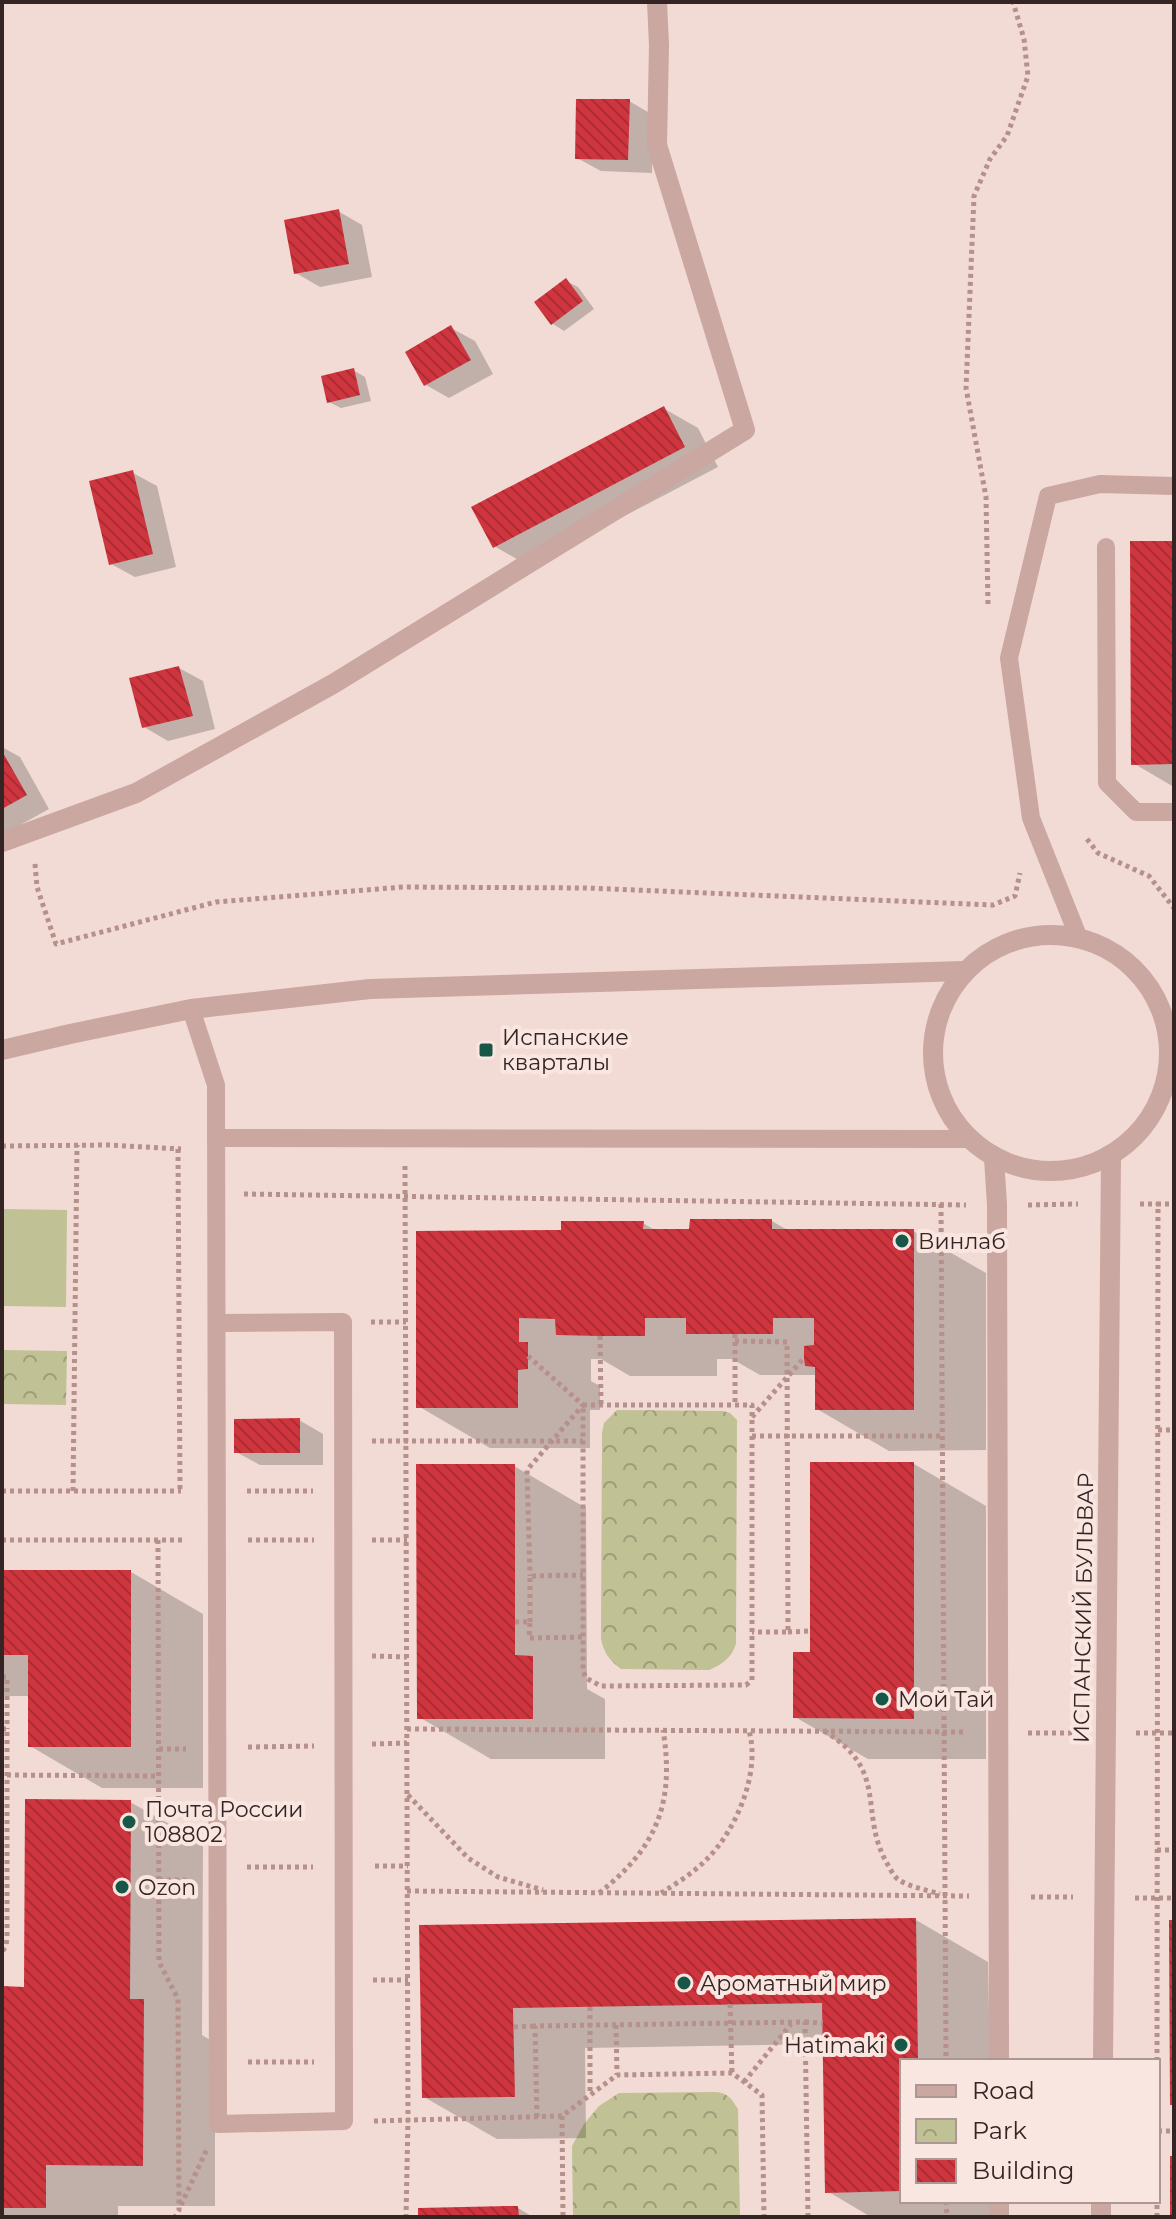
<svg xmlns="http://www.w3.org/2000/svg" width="1176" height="2219" font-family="Montserrat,sans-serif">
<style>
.park{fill:url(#park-crowns)}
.pitch{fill:#c0c194}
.shadow{fill:#0003}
.building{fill:url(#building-back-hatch)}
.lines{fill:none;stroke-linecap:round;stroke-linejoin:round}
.path{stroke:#b6908a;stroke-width:5;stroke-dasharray:4 4;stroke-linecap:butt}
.lane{stroke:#caa7a0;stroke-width:18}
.street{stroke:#caa7a0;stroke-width:20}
.poi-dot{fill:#175748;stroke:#fae6e0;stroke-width:3}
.labels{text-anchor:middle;stroke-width:8;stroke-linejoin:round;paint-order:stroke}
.poi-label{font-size:22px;fill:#342424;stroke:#fae6e0;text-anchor:start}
.street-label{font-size:22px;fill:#342424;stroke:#fae6e0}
</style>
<defs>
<pattern id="park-crowns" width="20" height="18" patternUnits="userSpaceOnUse" patternTransform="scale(2)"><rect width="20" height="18" fill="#c0c194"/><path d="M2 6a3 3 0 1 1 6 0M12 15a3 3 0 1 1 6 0" fill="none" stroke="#9d9d79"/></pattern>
<pattern id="building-back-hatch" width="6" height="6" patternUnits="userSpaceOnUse" patternTransform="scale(2)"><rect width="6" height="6" fill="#cf353e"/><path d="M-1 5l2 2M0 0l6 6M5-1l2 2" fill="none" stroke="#a92d34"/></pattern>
</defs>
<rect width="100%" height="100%" fill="#f2dbd4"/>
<g class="park">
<polygon points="2,1350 67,1351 66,1405 2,1404"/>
<path d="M617,1410L723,1411L730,1413L737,1420L736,1644C731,1658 723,1664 709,1670L621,1669C609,1660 604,1653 601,1639L602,1433L604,1423Z"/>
<path d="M715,2092C728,2093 731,2098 738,2109L740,2217H573L572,2146L584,2124L599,2106L619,2093Z"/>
</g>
<polygon class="pitch" points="2,1209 67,1210 66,1307 2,1306"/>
<g class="shadow">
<polygon points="629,101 653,115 652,173 601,171 577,158"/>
<polygon points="338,211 362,225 372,277 320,287 296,273"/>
<polygon points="566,281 578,287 594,309 564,331 553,324 537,303"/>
<polygon points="451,328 475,341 493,374 449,398 426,385"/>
<polygon points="353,370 365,377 371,401 341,408 329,402"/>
<polygon points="663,408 698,428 718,467 529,566 494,546"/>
<polygon points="133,473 157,486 176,567 135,577 111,564"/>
<polygon points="1174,543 1174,787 1133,763"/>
<polygon points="179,668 203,681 215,729 168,741 144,727"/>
<polygon points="2,747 20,757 49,809 2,835"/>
<polygon points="772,1221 789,1231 913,1231 986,1273 986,1450 889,1451 817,1409 817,1375 760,1375 732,1359 717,1359 717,1376 630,1376 601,1359 591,1359 591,1381 600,1386 600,1410 590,1410 590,1448 490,1448 418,1406 563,1232 643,1223 656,1231 691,1231"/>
<polygon points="299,1420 323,1434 323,1465 260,1465 236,1452"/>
<polygon points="914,1464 986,1506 986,1759 868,1759 795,1717 812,1654"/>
<polygon points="514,1466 586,1508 587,1689 605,1699 605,1759 491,1759 419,1717"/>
<polygon points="2,1572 131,1572 203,1614 203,1788 102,1788 30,1746 30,1696 2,1696"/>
<polygon points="130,1802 203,1843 202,2035 215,2043 215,2206 118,2206 118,2217 2,2217 2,1989 26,1989"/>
<polygon points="916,1920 988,1962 990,2061 902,2061 902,2201 992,2201 992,2217 871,2217 827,2191 825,2044 585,2048 586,2138 497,2139 424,2097 421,1927"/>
<polygon points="518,2208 533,2217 420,2217"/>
</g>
<g class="building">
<polygon points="576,99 630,99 628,160 575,159"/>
<polygon points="339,209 349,264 294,274 284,220"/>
<polygon points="566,278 583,301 551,325 534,302"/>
<polygon points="451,325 471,360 424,386 405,352"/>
<polygon points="354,368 360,395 327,403 321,376"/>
<polygon points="664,406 685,447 493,548 471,507"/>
<polygon points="133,470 153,554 109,565 89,481"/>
<polygon points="1130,541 1174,541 1174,764 1131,765"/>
<polygon points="179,666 193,716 142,728 129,678"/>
<polygon points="2,751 27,795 2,809"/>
<polygon points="690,1219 772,1219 772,1229 914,1229 914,1410 815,1410 815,1367 805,1366 804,1358 804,1346 814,1345 814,1318 773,1318 773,1334 686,1334 686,1318 645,1318 645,1336 600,1336 556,1335 555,1319 519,1318 519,1342 528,1342 528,1369 518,1370 518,1408 416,1408 416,1231 561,1230 561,1221 644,1221 643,1229 689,1229"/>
<polygon points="300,1418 300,1453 234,1453 234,1419"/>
<polygon points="810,1462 914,1462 914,1719 793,1718 793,1652 810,1652"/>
<polygon points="416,1464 515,1464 515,1655 533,1656 533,1719 417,1719"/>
<polygon points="2,1570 131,1570 131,1747 28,1747 28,1655 2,1655"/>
<polygon points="25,1799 131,1800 130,1999 144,1999 143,2166 46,2165 46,2208 2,2208 2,1986 24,1987"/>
<polygon points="916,1918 918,2061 902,2061 902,2191 825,2193 822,2003 513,2008 515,2097 422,2098 419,1925"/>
<polygon points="1169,1920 1174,1920 1174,2105 1170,2105"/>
<rect x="1170" y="2156" width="4" height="61"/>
<polygon points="508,2206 518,2206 519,2217 418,2217 418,2208"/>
</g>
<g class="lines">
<g class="path">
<polyline points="988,604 986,497 966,388 974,196 990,159 1007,136 1028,76 1024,39 1013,2"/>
<polyline points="1087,839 1098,853 1149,876 1174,908"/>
<polyline points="35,864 37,887 56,944 216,902 403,887 586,888 993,905 1015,896 1020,873"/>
<polyline points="2,1146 108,1145 181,1149"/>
<polyline points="178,1149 180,1491"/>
<polyline points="405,1166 408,2120 406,2217"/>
<polyline points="244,1194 966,1205"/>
<polyline points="941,1204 946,2061"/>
<polyline points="1140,1204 1158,1204"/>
<polyline points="1028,1205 1078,1204"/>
<polyline points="371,1322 406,1322"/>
<polyline points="735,1334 735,1405"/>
<polyline points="600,1336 601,1404"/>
<polyline points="735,1341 787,1342 788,1632 752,1632"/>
<polyline points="528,1356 583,1405 527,1470 530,1576"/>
<polygon points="583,1405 752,1405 752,1680 746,1685 601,1686 586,1678 583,1671"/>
<polyline points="752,1417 804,1358"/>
<polyline points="1158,1430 1174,1430"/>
<polyline points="752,1436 942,1436"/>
<polyline points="372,1441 583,1441"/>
<polyline points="2,1491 181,1491"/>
<polyline points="73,1491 77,1145"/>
<polyline points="247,1491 313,1491"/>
<polyline points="2,1540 186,1540"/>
<polyline points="158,1540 159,1962 178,1999 179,2210 175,2217"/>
<polyline points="248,1540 314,1540"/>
<polyline points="372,1540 407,1540"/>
<polyline points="515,1622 530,1622 529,1638 583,1637"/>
<polyline points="530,1622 530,1576 583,1575"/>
<polyline points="788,1632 810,1631"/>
<polyline points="372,1656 407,1657"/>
<polyline points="2,1677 7,1677 7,1729"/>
<polyline points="2,1729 7,1729 7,1938 6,1946 2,1952"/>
<polyline points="407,1729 966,1732"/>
<path d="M824,1731C891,1771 857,1813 888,1865C891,1870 894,1877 899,1880C910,1887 927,1890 940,1894"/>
<polyline points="1028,1733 1074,1733"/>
<polyline points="1136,1733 1174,1733"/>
<polyline points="372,1744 407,1743"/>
<polyline points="248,1747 314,1746"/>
<polyline points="159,1749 186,1749"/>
<polyline points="7,1775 159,1776"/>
<polyline points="408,1795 468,1858 498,1877 543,1890"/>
<polyline points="1157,1850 1174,1850"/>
<polyline points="375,1866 408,1866"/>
<polyline points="247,1867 313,1867"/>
<polyline points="159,1880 186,1880"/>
<polyline points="407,1891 969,1896"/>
<path d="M599,1893C657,1848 675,1802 663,1730"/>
<path d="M661,1893C676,1884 693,1873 706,1860C736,1831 761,1772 749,1731"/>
<polyline points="1031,1897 1073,1897"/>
<polyline points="1135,1898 1174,1898"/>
<polyline points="373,1980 408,1980"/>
<polyline points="730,2004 732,2073"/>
<polyline points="590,2007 590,2094"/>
<polyline points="805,2022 823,2023"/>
<polyline points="616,2025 617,2075"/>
<polyline points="514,2027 535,2026"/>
<polyline points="1157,2061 1158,1204 1174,1204"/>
<polyline points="248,2062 314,2062"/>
<polyline points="744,2082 791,2024"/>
<polyline points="562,2116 563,2217"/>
<polyline points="537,2117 535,2026 805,2022 808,2217"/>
<polyline points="374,2121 562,2116 617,2075 732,2073 762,2095 764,2217"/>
<polyline points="1158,2131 1174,2131"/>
<polyline points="946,2201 947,2217"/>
<polyline points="181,2205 207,2149"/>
<polyline points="1157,2217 1157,2201"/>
</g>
<g class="lane">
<polyline points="1106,547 1107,783 1136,812 1174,812"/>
<polyline points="1078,936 1031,818 1009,658 1048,496 1100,484 1174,486"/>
<polyline points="191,1009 216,1085 218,2124 344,2121 343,1322 217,1323"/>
<polyline points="216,1138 968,1139"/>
</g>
<g class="street">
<polyline points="2,842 136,793 333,684 745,430 657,145 659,45 657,2"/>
<circle cx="1051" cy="1053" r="118"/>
<polyline points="2,1050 70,1034 191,1009 370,989 964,971"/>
<polyline points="994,1158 997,1205 999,2061"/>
<polyline points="1103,2061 1111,1156"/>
<polyline points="999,2201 999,2217"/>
<polyline points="1101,2217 1101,2201"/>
</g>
</g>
<g class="poi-dot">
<rect x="478" y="1042" width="16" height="16" rx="4"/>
<circle cx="902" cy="1241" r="8"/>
<circle cx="882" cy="1699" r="8"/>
<circle cx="129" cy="1822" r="8"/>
<circle cx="122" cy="1887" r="8"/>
<circle cx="684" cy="1983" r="8"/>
<circle cx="901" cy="2045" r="8"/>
</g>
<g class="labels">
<g class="poi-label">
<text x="502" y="1045">Испанские<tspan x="502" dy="25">кварталы</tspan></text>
<text x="918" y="1249">Винлаб</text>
<text x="898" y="1707">Мой Тай</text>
<text x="145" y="1817">Почта России<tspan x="145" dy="25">108802</tspan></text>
<text x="138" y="1895">Ozon</text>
<text x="700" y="1991">Ароматный мир</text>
<text x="885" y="2053" text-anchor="end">Hatimaki</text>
</g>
<g class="street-label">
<text transform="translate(1083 1608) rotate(-89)" y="8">ИСПАНСКИЙ БУЛЬВАР</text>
</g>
</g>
<rect width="1176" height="2219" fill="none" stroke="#342424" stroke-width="8"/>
<rect x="900" y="2059" width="260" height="144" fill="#fae6e0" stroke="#ab9895" stroke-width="2"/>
<rect x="916" y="2085" width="40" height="12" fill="#caa7a0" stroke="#ab9895" stroke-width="2"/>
<text x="972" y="2099" font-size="24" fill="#342424">Road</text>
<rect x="916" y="2119" width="40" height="24" fill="url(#park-crowns)" stroke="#ab9895" stroke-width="2"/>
<text x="972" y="2139" font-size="24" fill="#342424">Park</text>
<rect x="916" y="2159" width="40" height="24" fill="url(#building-back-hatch)" stroke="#ab9895" stroke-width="2"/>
<text x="972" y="2179" font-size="24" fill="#342424">Building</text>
</svg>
